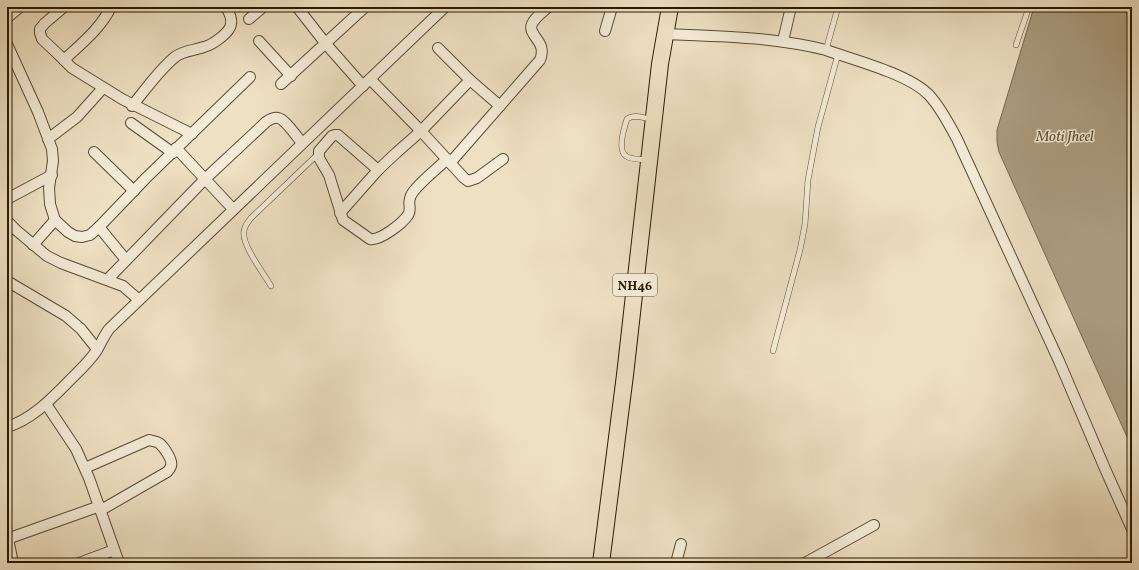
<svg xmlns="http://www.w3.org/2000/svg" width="1139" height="570" font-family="Vollkorn,serif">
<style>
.water{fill:#ab9d81;stroke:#77684e}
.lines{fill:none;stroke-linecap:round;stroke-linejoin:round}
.service-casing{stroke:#5b4b32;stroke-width:6}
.minor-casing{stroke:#5b4b32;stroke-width:12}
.trunk-casing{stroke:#2a1901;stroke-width:18}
.service{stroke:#f4ecd8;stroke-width:5}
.minor{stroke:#f4ecd8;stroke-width:10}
.trunk{stroke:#eee1c3;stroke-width:16}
.labels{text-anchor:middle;stroke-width:3;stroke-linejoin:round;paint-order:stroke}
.shield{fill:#f4ecd8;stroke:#675842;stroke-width:1}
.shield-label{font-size:13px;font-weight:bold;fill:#2a1901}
.water-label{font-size:15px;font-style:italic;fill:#5e4e34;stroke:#f4ecd8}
</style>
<rect width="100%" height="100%" fill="#eee1c3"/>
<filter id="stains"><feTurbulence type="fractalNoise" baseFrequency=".005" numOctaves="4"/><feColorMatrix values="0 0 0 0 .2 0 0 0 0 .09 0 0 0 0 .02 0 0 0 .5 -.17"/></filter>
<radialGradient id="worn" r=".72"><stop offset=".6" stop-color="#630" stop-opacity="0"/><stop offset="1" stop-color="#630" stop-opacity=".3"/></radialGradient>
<polygon class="water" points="1034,7 1132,7 1132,448 999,152 997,142 997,130"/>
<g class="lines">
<defs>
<g id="service">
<polyline points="1016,45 1029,7"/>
<polyline points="826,50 838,7"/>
<path d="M648,160C642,159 631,160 626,156C617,150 624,128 627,119C634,114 643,118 651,119"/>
<path d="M271,286C264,274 241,244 244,231C245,225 248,222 251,218L318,154"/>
<polyline points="773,351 800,250 805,224 808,180 818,127 838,54"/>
</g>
<g id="minor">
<polyline points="64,7 45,23 40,29 40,33 42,39 59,55 72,68 122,99 192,134"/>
<polyline points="297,7 326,44 363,86"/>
<polyline points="7,18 20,7"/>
<polyline points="249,19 263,7"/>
<polyline points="605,31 612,7"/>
<path d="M665,34C719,36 773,37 826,50C854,60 909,74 929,95C941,108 949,124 957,139L1059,361L1106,471L1132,529"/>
<polyline points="259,41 291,76"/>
<polyline points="783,41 791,7"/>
<polyline points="7,44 38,112 52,149 53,161 49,188 50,204 55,220 68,232 75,236 82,237 90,235 99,227 146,178 250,77"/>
<polyline points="438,48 470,80 500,106"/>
<path d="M64,60C82,43 100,29 111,7"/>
<polyline points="370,79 421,131 464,178 468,181 477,178 503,159"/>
<polyline points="281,84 365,7"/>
<path d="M132,106C146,89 159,70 175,57C184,50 193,51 204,47C212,45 230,33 231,24C232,19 229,12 226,7"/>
<polyline points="131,123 173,153"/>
<polyline points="48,139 77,117 103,88"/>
<polyline points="176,148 233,209"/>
<polyline points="94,152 134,191"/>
<path d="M450,163L540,60C548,41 527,36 532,24C535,17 543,12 548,7"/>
<path d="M378,170L338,135H335L332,136L319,151V158L329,175L343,220L370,239C380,241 403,223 408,215C413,208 405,203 413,192C422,180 436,170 447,159"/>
<polyline points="7,199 52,175"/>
<polyline points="340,213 378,170 396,153 421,131 470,80"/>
<polyline points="7,221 16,230 47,256 61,263 123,286 139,300"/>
<polyline points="99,227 126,260"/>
<polyline points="33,245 55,220"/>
<path d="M108,279L205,179L266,122C269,120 273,117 278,118C285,119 297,137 302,143"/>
<polyline points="7,281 66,316 81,329 97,349"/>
<polyline points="46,404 76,449 89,478 119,563"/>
<path d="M7,427C33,419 52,398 70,380C80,370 90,361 97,350C101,343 104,336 109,329L445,7"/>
<path d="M85,468L149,440C152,441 156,441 159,443C164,447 173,460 171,466C170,469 169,470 167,472L101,510"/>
<polyline points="7,539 100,506"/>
<polyline points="8,539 13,563"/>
<polyline points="79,563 114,550"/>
<polyline points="676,563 681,544"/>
<polyline points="805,563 874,525"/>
</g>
<polyline id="trunk" points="601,563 625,375 660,64 670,7"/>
</defs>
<use href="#service" class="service-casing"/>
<use href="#minor" class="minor-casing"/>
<use href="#trunk" class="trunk-casing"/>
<use href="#service" class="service"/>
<use href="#minor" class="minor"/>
<use href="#trunk" class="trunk"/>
</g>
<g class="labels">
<rect class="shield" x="613" y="274" width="44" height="22" rx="3"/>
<g class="shield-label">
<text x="635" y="290">NH46</text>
</g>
<g class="water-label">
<text x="1065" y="141">Moti Jheel</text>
</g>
</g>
<rect width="1139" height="570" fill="none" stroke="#eee1c3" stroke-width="24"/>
<rect x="8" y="8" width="1123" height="554" fill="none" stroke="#2a1901" stroke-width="2"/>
<rect x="12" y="12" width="1115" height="546" fill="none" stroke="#2a1901"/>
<rect width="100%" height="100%" filter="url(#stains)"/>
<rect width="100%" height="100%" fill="url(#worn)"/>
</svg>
